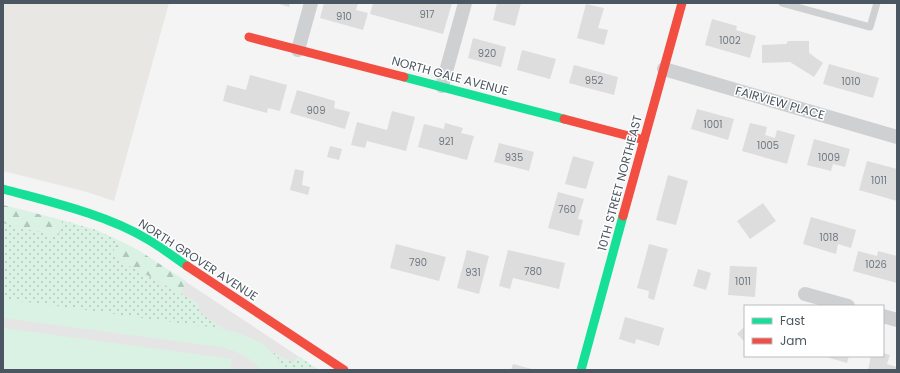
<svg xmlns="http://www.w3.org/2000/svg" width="900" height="373" font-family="Poppins,sans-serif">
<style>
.commercial{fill:#e8e7e3}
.education{fill:#e6e5e6}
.grass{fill:url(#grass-dots)}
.forest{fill:url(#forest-firs)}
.park{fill:#d9f2e3}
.building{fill:#ddddde}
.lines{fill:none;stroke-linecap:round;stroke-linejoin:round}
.lane{stroke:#ced0d2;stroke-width:7}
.street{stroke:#ced0d2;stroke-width:14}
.fast{stroke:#16e098;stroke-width:9}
.jam{stroke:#f24e42;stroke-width:9}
.labels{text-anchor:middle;stroke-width:3;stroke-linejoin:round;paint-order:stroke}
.number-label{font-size:10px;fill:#707881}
.street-label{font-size:12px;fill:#4a5661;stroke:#fff}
</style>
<defs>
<pattern id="grass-dots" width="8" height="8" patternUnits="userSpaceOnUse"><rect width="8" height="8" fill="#d9f2e3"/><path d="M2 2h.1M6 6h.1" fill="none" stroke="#b2c7bb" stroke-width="1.8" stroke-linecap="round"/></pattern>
<pattern id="forest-firs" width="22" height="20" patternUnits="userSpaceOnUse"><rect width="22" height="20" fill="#d9f2e3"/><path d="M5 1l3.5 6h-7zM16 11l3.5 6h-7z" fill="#b2c7bb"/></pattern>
</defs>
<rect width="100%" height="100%" fill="#f4f4f4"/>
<polygon class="commercial" points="3,3 169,3 114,201 87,192 3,171"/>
<polygon class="education" points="3,205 96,230 138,250 319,370 3,370"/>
<g class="grass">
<path d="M62,220L96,230L120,241C115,247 112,250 115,258L198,303L199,312L223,329L3,299V223L54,236L60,232Z"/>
<polygon points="270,350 293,363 298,356 319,370 284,370 279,359"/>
</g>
<g class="forest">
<polygon points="3,205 62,220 60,232 54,236 3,223"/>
<path d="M120,241L138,250L186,281L181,293L115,258C112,250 115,247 120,241Z"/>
</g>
<g class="park">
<path d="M3,299L223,329C249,335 271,344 284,370H261C251,357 236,351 221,347L3,318Z"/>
<polygon points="3,328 232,359 230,370 3,370"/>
</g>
<g class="building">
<polygon points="276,3 290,3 289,7"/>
<polygon points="324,3 358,3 356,10 368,13 363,30 320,18"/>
<polygon points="373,3 452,3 443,34 370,14"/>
<polygon points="497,3 521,3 515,26 493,20"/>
<polygon points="586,4 604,8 598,28 608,30 604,45 577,38"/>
<polygon points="712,19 737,26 736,30 756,36 750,58 705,45"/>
<polygon points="473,38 506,47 501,67 468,58"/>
<polygon points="788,41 809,41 809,53 823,63 814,77 790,62 762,63 762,45 786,44"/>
<polygon points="522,50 556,59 550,79 517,70"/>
<polygon points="829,64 879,78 873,98 823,84"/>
<polygon points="574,65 618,77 614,95 569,83"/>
<polygon points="250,75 287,85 280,111 268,108 267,113 223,101 227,85 246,90"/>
<polygon points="297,90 335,101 334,108 350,112 345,129 290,113"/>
<polygon points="697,109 734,119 728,140 691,129"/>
<polygon points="392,111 415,117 406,151 367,141 365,148 351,145 357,122 387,130"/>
<polygon points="445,123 463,128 461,133 474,136 467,160 418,147 424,124 444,129"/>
<polygon points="750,123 767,127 765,135 775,138 777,130 795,135 787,164 742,151"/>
<polygon points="814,139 850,149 845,167 833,164 831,171 807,165"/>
<polygon points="499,143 534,152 529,171 494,162"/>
<polygon points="330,146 342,149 339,160 327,157"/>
<polygon points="573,156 594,162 586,189 565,184"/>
<polygon points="867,161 897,169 897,201 859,190"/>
<polygon points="295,169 304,171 302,185 310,187 308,195 290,190"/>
<polygon points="668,175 688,181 676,225 656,220"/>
<polygon points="558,192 584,199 578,219 583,220 579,236 548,228"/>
<polygon points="763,203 776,221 750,239 737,221"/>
<polygon points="811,217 856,230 851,248 838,244 836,254 803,244"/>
<polygon points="396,244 446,257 439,281 390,268"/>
<polygon points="649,244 668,249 654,300 648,298 649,291 637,288"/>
<polygon points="467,250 489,256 479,294 457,288"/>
<polygon points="508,250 565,263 559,289 513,278 510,289 499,286"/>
<polygon points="858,251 877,256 878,251 897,256 897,283 853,271"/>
<polygon points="730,266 757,267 755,297 728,295"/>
<polygon points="698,269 711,273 706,290 693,286"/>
<polygon points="625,317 664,328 659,346 636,339 635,344 619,339"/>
<polygon points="745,326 745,342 737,334"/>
<polygon points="883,353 890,355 887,364 897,367 897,370 868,370 871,356 883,356"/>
<polygon points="823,356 849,356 847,363"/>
<polygon points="513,364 532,369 532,370 511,370"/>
</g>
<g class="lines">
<polyline class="lane" points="782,3 870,27 877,3"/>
<g class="street">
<polyline points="298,50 311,3"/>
<polyline points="664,69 897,137"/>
<polyline points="442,86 465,3"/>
<polyline points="805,294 848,306"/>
<polyline points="883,316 897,320"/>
</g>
<g class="fast">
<polyline points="404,77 564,119"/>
<path d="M3,189C50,202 105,214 147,239C161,247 174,257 187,266"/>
<polyline points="581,370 623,216"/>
</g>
<g class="jam">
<polyline points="249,37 404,77"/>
<polyline points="564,119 644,140"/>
<polyline points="623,216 682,3"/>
<polyline points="187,266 344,370"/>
</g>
</g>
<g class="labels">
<g class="number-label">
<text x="427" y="18">917</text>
<text x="344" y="20">910</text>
<text x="730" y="44">1002</text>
<text x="487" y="57">920</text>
<text x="594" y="84">952</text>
<text x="851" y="85">1010</text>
<text x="316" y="114">909</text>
<text x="713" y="128">1001</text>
<text x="446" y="145">921</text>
<text x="768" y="149">1005</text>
<text x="514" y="161">935</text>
<text x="829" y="161">1009</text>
<text x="879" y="184">1011</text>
<text x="567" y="213">760</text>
<text x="829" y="241">1018</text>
<text x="418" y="266">790</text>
<text x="876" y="268">1026</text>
<text x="533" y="275">780</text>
<text x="473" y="276">931</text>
<text x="743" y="285">1011</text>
</g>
<g class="street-label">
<text transform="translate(450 76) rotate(15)" y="4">NORTH GALE AVENUE</text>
<text transform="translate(780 103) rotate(16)" y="4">FAIRVIEW PLACE</text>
<text transform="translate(620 183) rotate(-75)" y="4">10TH STREET NORTHEAST</text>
<text transform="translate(198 260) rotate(33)" y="4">NORTH GROVER AVENUE</text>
</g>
</g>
<rect width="900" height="373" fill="none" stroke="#4a5661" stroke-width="8"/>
<rect x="744" y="305" width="140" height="52" fill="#ffffff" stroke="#b7bbc0"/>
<rect x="752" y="318" width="20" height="6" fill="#16e098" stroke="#b7bbc0"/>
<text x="780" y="325" font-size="12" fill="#4a5661">Fast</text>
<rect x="752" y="338" width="20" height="6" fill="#f24e42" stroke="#b7bbc0"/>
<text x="780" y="345" font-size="12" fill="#4a5661">Jam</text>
</svg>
